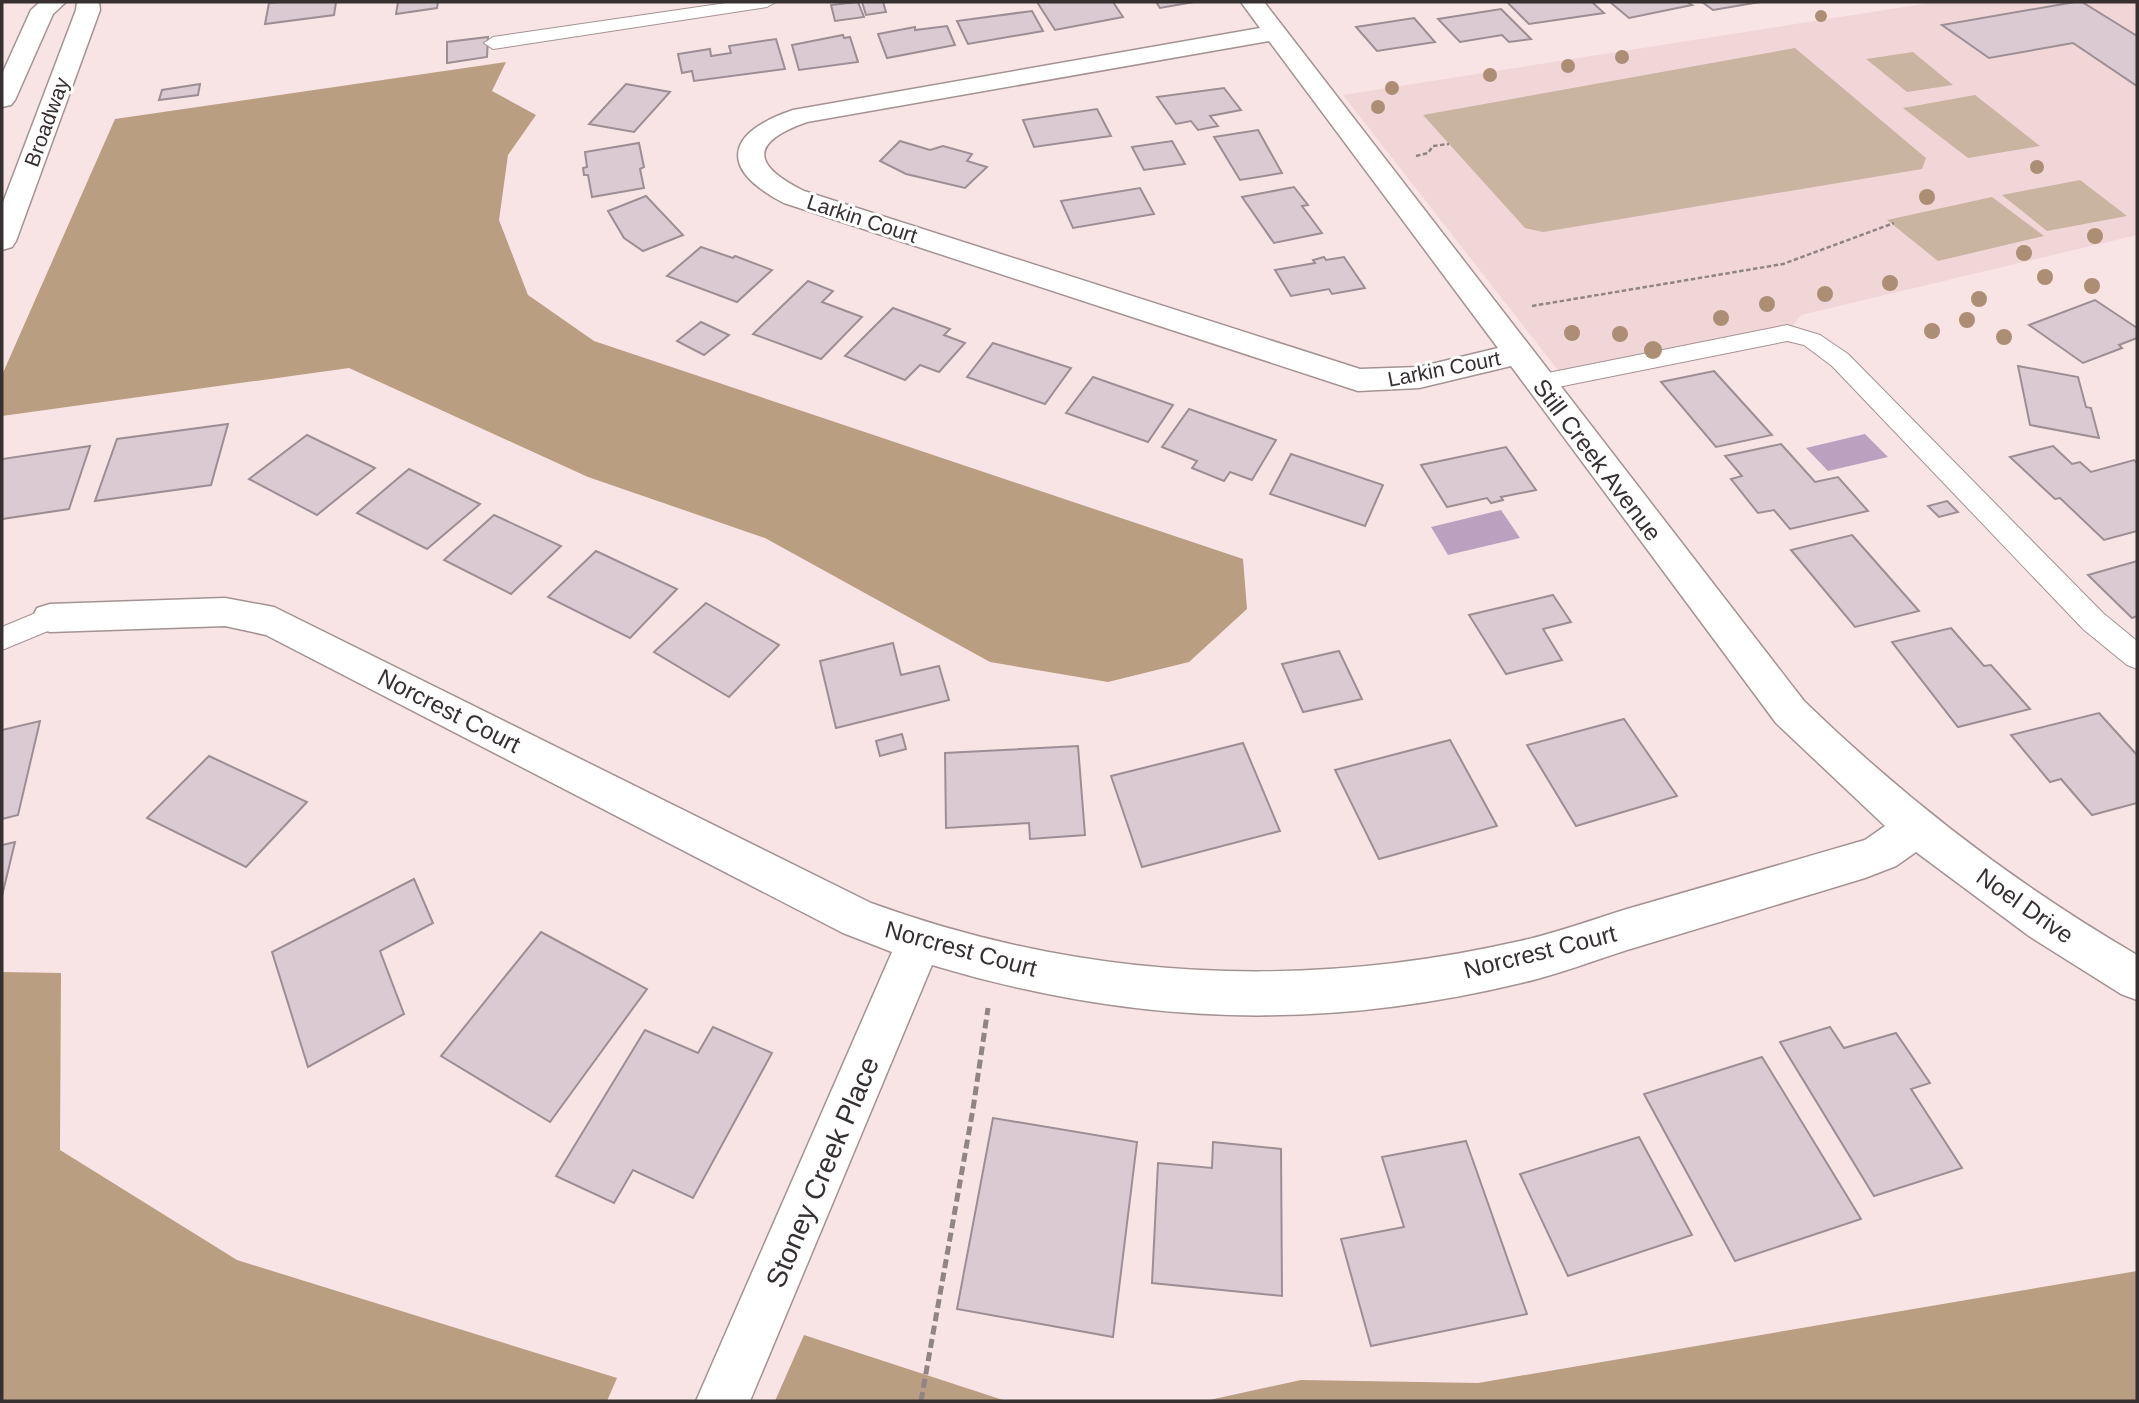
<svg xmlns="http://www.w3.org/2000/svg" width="2139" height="1403" font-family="Arial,sans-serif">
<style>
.built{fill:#f1d6d8}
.green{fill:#c8b4a0}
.forest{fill:#ba9e81}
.water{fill:#bba1bf}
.building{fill:#dbcad1;stroke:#9d8e95;stroke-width:2}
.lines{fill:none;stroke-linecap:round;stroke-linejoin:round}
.lane-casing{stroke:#a49293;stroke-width:2}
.street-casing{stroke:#a49293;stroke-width:3}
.secondary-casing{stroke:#a49293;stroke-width:3}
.path-far1{stroke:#918484;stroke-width:2.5;stroke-dasharray:4.5 2.5;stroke-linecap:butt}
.path{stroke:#918484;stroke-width:5;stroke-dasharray:9 4.5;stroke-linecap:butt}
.lane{fill:#fff;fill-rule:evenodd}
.street{fill:#fff;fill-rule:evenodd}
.secondary{fill:#fff;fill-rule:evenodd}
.tree{fill:#ac8e74}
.labels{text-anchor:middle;stroke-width:6;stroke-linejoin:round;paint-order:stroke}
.far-street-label{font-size:21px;fill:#373030;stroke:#fff}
.street-label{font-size:24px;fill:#373030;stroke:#fff}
.near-street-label{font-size:28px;fill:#373030;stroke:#fff}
</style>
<rect width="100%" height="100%" fill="#f8e4e5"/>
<polygon class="built" points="1936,2 2137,2 2137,235 1801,315 1787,333 1564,378 1343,95"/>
<g class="green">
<polygon points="1795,48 1926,158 1922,169 1543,232 1525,228 1423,115"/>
<polygon points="1913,52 1953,85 1907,92 1866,59"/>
<polygon points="1975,95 2040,146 1968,158 1903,108"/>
<polygon points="2080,180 2127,216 2047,231 2002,195"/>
<polygon points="1992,197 2044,236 1938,261 1887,220"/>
</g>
<g class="forest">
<polygon points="506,62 492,91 536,115 508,155 499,220 528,295 594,341 1243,559 1247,609 1189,662 1108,682 990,662 765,538 588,477 349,368 2,416 2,375 115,119"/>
<polygon points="2,972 61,973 60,1150 237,1260 617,1378 607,1401 2,1401"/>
<polygon points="2137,1271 2137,1401 1205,1401 1301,1380 1478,1383"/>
<polygon points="804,1335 1006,1401 775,1401"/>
</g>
<g class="water">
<polygon points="1865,434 1888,457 1828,471 1806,448"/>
<polygon points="1501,510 1520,538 1448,555 1431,527"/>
</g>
<g class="building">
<polygon points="281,2 336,2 334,15 265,24 269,3"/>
<polygon points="398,2 438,2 437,8 396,14"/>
<polygon points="858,2 864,17 835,21 831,5"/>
<polygon points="862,2 883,2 886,12 866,15"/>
<polygon points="1037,2 1113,2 1123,17 1055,30"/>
<polygon points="1156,2 1194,2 1160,8"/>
<polygon points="1507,2 1592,2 1604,13 1529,24"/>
<polygon points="1610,2 1687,2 1692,5 1629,18"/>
<polygon points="1702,2 1760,2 1713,10"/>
<polygon points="2075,2 2082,2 2137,36 2137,86 2073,43 1989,58 1942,25"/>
<polygon points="1501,9 1531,39 1509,42 1502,35 1460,42 1438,19"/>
<polygon points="1032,11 1043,31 968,44 957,21"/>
<polygon points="1414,18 1435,42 1377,51 1356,27"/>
<polygon points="947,26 955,45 887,58 878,34 915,27 915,30"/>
<polygon points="843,35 844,38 850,37 858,62 799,70 792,45"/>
<polygon points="488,37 487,57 447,63 447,42"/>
<polygon points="776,39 785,69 694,81 692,71 682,73 678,54 710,49 711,56 731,53 729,46"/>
<polygon points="200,84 198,95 159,100 162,90"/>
<polygon points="626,84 670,92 634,132 589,124"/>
<polygon points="1224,88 1241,110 1210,116 1218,126 1198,130 1191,121 1176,124 1157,97"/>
<polygon points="1097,109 1111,136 1034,147 1023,120"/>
<polygon points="1258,130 1282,173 1240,180 1214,137"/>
<polygon points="900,141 930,150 943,146 972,154 967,161 987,167 965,188 906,174 880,161"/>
<polygon points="1172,141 1185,164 1144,170 1132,147"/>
<polygon points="639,143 644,167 640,169 644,188 592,197 588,175 584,175 583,168 587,167 585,152"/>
<polygon points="1294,187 1308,205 1302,206 1322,233 1274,243 1242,197"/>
<polygon points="1140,188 1154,214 1073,228 1061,201"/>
<polygon points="646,196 683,235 643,251 624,238 608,211"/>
<polygon points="701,247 733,258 735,256 772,270 737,302 667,276"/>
<polygon points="1324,257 1326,260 1344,257 1365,288 1332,294 1329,289 1291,296 1275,270 1315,263 1313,260"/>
<polygon points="808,281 833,291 822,302 862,317 821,359 753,334"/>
<polygon points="2095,300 2137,328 2137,338 2119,345 2122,348 2083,363 2029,325"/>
<polygon points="893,308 950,329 944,335 965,343 939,372 920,365 905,380 845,356"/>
<polygon points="701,322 729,335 704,355 677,341"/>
<polygon points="993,343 1071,368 1045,404 967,377"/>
<polygon points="2018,366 2078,377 2086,407 2091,408 2099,438 2030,425"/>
<polygon points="1714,371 1772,435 1716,447 1661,382"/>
<polygon points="1093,377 1173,405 1148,442 1066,413"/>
<polygon points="1189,409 1276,440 1252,480 1230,472 1224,481 1192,468 1197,461 1162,447"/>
<polygon points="228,424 211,485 95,501 117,439"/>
<polygon points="307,435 375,468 317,515 249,479"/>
<polygon points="1781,444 1815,482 1838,477 1868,511 1790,529 1774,510 1758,513 1731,479 1742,476 1725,456"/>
<polygon points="90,446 69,509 2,519 2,459"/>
<polygon points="2053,446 2072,464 2080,462 2091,472 2134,460 2137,463 2137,531 2104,540 2060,498 2055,499 2010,457"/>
<polygon points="1506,447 1536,490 1501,497 1503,500 1491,503 1487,498 1447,507 1421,465"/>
<polygon points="1291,454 1383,485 1365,526 1270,494"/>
<polygon points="409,469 480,504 427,549 357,513"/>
<polygon points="1947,501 1958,512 1939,517 1928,506"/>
<polygon points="494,515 561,546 511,594 444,560"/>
<polygon points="1852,535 1919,611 1855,627 1791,550"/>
<polygon points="596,551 677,589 630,638 548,597"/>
<polygon points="2137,561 2137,616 2132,618 2088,575"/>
<polygon points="1553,595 1571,622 1543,629 1562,660 1506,674 1469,615"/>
<polygon points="706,603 779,645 729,697 654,652"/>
<polygon points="1951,628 1984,666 1991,665 2030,709 1958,727 1892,642"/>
<polygon points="893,643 901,675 939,666 949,700 836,728 820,661"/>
<polygon points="1339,651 1362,699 1303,712 1282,664"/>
<polygon points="2099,713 2137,755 2137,803 2092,815 2061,779 2050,782 2011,735"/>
<polygon points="1624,719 1677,796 1576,826 1527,745"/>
<polygon points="40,721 18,815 2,819 2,730"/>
<polygon points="902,734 906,749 880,756 876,741"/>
<polygon points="1450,740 1497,826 1379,859 1335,770"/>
<polygon points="1243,743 1280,831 1142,867 1111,776"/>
<polygon points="1078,746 1085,835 1030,839 1029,823 946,828 945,753"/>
<polygon points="209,756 307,802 246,867 147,818"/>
<polygon points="15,842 2,896 2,845"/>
<polygon points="414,879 433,923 380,951 404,1014 308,1067 272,952"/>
<polygon points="541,932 647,989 550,1122 441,1056"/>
<polygon points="713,1027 772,1053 693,1198 633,1170 614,1203 556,1176 645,1030 698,1053"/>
<polygon points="1830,1027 1844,1048 1896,1033 1930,1083 1911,1089 1962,1168 1874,1196 1780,1042"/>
<polygon points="1762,1057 1861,1219 1735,1261 1644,1094"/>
<polygon points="993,1118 1137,1142 1113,1337 957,1309"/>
<polygon points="1639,1137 1692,1235 1568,1276 1520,1174"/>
<polygon points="1466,1141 1527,1314 1371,1346 1341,1239 1404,1227 1382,1157"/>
<polygon points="1213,1142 1281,1149 1282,1296 1152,1283 1158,1163 1212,1168"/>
</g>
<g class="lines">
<defs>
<g id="lane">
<polygon points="733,2 776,2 767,7 493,49 484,43 493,37"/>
<polygon points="1787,325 1820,335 1848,354 2103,613 2137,641 2137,669 2127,665 2083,629 1832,366 1804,345 1787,341 1538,391 1529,389 1526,383 1529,377 1538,375"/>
<polygon points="50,607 60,610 64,618 60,626 2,650 2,627"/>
</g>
<path id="street" d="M1241,2H1264L1804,701C1905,799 2015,884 2137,955V1000L2121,994L2029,936L1916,852L1896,866L1865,878C1786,902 1706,926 1627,950C1592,961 1557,975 1521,983C1318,1032 1131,1025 932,965L750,1401H696L892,952L843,933L266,635L225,626L50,632L37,628L32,618L37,608L50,604L225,598L274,607L871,903C1083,980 1301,991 1520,941C1557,933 1591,920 1627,909C1706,886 1786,863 1865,840L1885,826L1776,723L1511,366L1419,388L1358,391L784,203C718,169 725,133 793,110L1260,28ZM1269,41L1498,348L1419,367L1360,369L804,191C751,165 750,142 807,122Z"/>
<g id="secondary">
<polygon points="40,2 66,2 53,14 15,100 11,105 2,107 2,74 31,10"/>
<polygon points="77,2 99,2 100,10 16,241 12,247 2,250 2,205 76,10"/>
</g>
</defs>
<use href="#lane" class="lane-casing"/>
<use href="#street" class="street-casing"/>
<use href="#secondary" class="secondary-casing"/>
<g class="path-far1">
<polyline points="1416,156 1428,153 1433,146 1449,144"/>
<polyline points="1532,306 1783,264 1894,223"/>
</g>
<polyline class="path" points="921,1401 973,1109 988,1008"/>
<use href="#lane" class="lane"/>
<use href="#street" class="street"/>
<use href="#secondary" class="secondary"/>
</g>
<g class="tree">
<circle cx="1821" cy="16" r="6"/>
<circle cx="1622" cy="57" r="7"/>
<circle cx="1568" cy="66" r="7"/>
<circle cx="1490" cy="75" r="7"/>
<circle cx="1392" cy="88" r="7"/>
<circle cx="1378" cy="107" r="7"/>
<circle cx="2037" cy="167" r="7"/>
<circle cx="1927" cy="197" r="8"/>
<circle cx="2095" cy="236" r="8"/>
<circle cx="2024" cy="253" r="8"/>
<circle cx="2045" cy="277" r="8"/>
<circle cx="1890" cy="283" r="8"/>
<circle cx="2092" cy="286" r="8"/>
<circle cx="1825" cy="294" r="8"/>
<circle cx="1979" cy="299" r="8"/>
<circle cx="1767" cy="304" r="8"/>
<circle cx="1721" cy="318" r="8"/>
<circle cx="1967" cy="320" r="8"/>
<circle cx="1932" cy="331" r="8"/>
<circle cx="1572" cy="333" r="8"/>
<circle cx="1620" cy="334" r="8"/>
<circle cx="2004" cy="337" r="8"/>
<circle cx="1653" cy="350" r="9"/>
</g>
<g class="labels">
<g class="far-street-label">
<text transform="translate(47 122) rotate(-70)" y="7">Broadway</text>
<text transform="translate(862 219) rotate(18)" y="7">Larkin Court</text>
<text transform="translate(1444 369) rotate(-11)" y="7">Larkin Court</text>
</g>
<g class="street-label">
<text transform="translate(1597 460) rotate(53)" y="8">Still Creek Avenue</text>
<text transform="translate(449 711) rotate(27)" y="8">Norcrest Court</text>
<text transform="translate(2025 906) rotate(35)" y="8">Noel Drive</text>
<text transform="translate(961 949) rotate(15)" y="8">Norcrest Court</text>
<text transform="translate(1540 952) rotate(-14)" y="8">Norcrest Court</text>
</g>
<g class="near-street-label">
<text transform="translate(822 1172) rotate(-67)" y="10">Stoney Creek Place</text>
</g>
</g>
<rect width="2139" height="1403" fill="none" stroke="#373030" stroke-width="7"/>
</svg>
